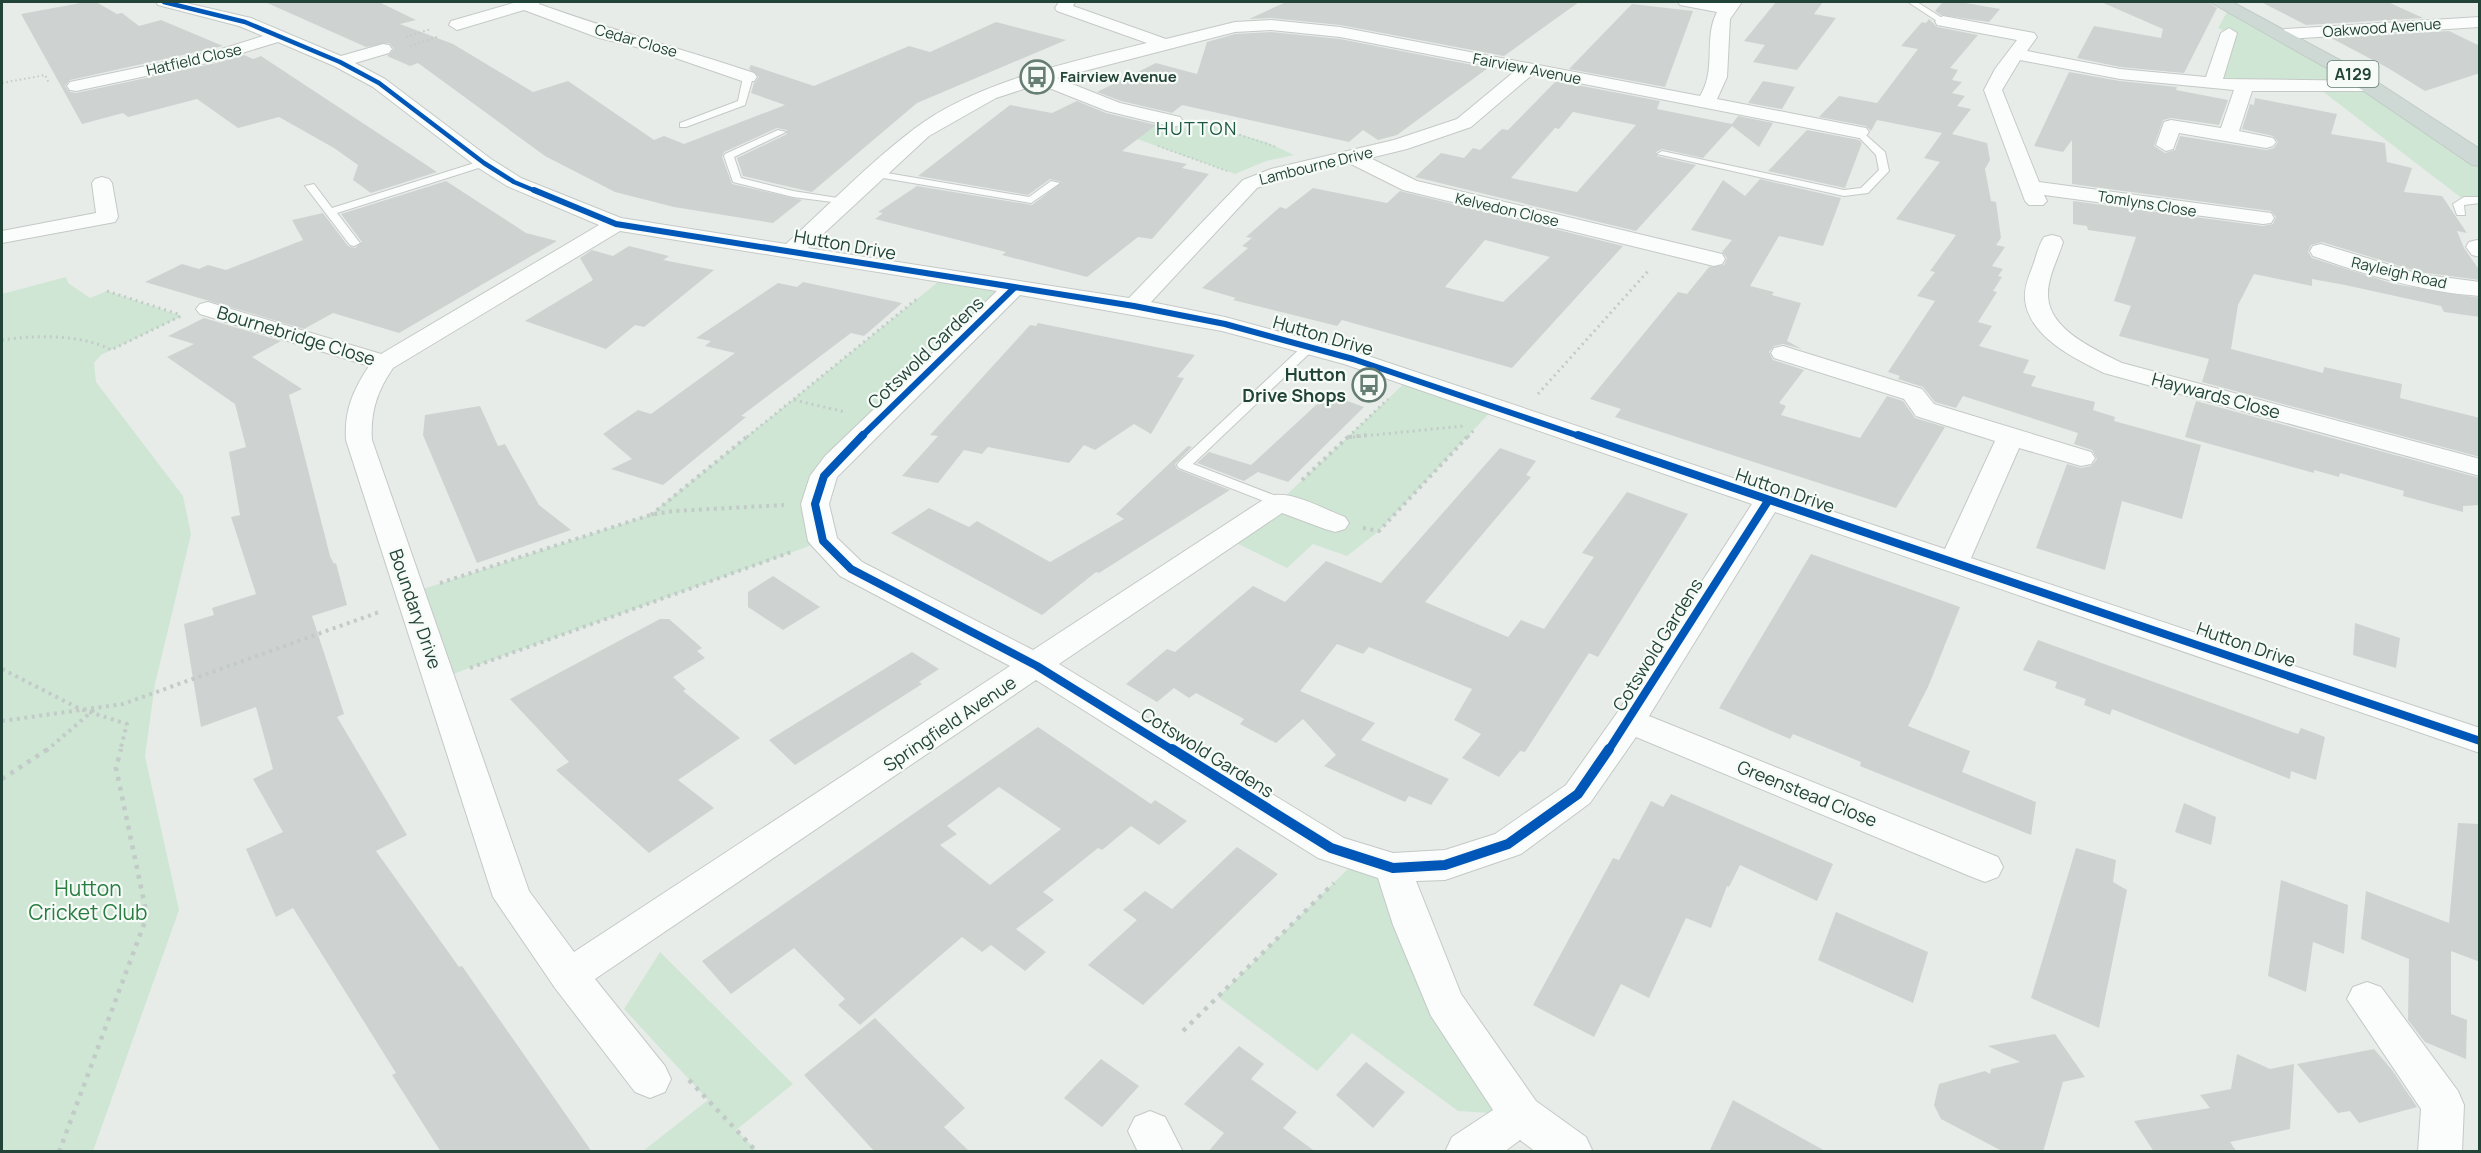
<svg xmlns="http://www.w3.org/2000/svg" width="2481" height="1153" font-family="Manrope,sans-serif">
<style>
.green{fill:#cfe6d4}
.building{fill:#ced3d1;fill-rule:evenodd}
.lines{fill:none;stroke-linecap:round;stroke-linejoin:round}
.lane-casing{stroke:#c4c9c6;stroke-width:2}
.street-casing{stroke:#c4c9c6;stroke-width:2}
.primary-casing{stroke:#c2cbc7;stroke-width:2}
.path-far3{stroke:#c2cbc7;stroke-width:2;stroke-dasharray:1.5 3;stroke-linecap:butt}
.path-far2{stroke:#c2cbc7;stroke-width:3;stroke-dasharray:2 4;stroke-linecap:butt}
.path-far1{stroke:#c2cbc7;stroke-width:4;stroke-dasharray:3 4.5;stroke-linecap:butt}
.path{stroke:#c2cbc7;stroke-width:4.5;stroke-dasharray:4 6;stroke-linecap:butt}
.lane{fill:#fbfcfc;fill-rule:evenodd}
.street{fill:#fbfcfc;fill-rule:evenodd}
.primary{fill:#ced8d4;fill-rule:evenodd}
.cycleway-far3-casing{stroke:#f6fbf8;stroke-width:7}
.cycleway-far2-casing{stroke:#f6fbf8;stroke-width:9}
.cycleway-far1-casing{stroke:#f6fbf8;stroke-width:11}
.cycleway-casing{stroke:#f6fbf8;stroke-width:14}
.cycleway-far3{stroke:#0057b8;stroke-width:4.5}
.cycleway-far2{stroke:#0057b8;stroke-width:6}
.cycleway-far1{stroke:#0057b8;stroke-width:8}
.cycleway{stroke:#0057b8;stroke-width:10}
.labels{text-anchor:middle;stroke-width:4.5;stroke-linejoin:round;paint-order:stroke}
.far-street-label{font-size:15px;fill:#224337;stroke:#f6fbf8}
.far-poi-label{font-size:15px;font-weight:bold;fill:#224337;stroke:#f6fbf8;text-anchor:start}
.shield{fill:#f6fbf8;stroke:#627a71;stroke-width:1.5}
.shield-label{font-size:16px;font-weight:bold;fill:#224337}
.far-quarter-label{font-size:18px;letter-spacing:1.5px;fill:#1c5743;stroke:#f6fbf8}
.street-label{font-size:18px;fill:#224337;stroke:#f6fbf8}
.poi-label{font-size:18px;font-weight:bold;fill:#224337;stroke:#f6fbf8;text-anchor:end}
.near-park-label{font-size:21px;fill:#287d41;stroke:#f6fbf8}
</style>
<rect width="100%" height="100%" fill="#e7ece9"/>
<g class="green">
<polygon points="2230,7 2479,160 2479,200 2464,200 2317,87 2213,83 2229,33 2218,28"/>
<path d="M1195,121L1266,142L1294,155L1266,161L1235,174L1123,134C1146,123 1160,123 1184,128Z"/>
<polygon points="66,277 68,283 90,298 107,291 182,316 101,355 94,363 96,382 183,496 191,534 155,684 145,756 179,910 93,1151 2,1151 2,294"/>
<polygon points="943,278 1014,288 835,462 823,541 439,679 408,594 650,515"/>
<polygon points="1410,378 1496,406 1379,531 1347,556 1313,544 1287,568 1226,538 1279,502"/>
<polygon points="1360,857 1393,868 1521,1115 1458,1111 1352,1033 1317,1071 1218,997"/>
<polygon points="660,952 793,1084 736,1130 757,1151 643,1151 708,1100 624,1009"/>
</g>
<g class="building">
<polygon points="86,2 96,2 117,14 122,13 139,26 161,20 223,46 70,80 65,86 70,92 76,93 216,63 244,55 253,59 261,56 437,172 371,193 353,180 358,165 334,148 279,117 238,128 197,99 128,117 123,113 82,124 21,14"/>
<polygon points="265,2 379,2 416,20 400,24 453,44 533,92 568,81 654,140 664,136 684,144 785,105 751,93 754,83 759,77 749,69 751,65 814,86 909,46 930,52 996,22 1066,40 917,103 812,192 743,176 737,158 787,134 787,130 777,128 724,152 722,157 732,184 802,200 773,223 674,207 615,192 545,156 418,63 410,66 387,56 394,49 389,43 366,47"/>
<polygon points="1286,2 1579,2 1504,56 1340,25 1271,18 1249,19"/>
<polygon points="1776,2 1823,2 1814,14 1836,18 1797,70 1753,62 1765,45 1744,41"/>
<polygon points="1943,2 1960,2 2000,9 1989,22 1941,15 1935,11"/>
<polygon points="2101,2 2208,2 2217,8 2184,73 2120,67 2077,58 2094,26 2161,38 2163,29"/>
<polygon points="2261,2 2388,2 2423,18 2306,25"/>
<polygon points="1632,4 1693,11 1665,87 1569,69"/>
<polygon points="1929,19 1937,27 1978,35 1950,68 1958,70 1952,80 1962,82 1952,93 1965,96 1957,106 1971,109 1952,134 1987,143 1990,160 1985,169 1991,201 1996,202 2001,238 1996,245 2005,247 1992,266 2003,269 1998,276 2002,277 1993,291 1997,292 1978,322 1992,326 1979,346 2029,360 2023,373 2036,376 2031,386 2095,402 2093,410 2115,417 2114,421 2201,445 2182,519 2122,501 2105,570 2036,548 2067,464 2081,468 2091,466 2097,459 2092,450 2074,444 2078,433 1963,396 1956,408 1935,402 1923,387 1898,379 1900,376 1888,372 1935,301 1917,296 1935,272 1930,271 1956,235 1896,219 1940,162 1924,158 1942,133 1877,120 1871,131 1866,126 1819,117 1839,96 1877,103 1918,49 1901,46 1922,22 1926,23"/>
<polygon points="2449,31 2480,46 2480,73 2425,91 2388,68 2331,38"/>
<polygon points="1271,32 1340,39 1488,68 1397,135 1378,140 1363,130 1349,142 1182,105 1172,113 1121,101 1097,92 1156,63 1197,74 1207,42 1235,34"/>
<polygon points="2069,72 2120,81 2177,87 2176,90 2228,100 2219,125 2171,118 2163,120 2154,146 2165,153 2175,150 2180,136 2266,150 2274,148 2278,142 2273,136 2242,129 2250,104 2254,105 2255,98 2337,114 2331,134 2385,143 2387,162 2412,168 2404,192 2442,196 2467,233 2457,231 2464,248 2480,271 2480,280 2419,272 2322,242 2311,245 2308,252 2312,258 2394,284 2480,298 2480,317 2444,312 2441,306 2345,285 2312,279 2312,286 2254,274 2238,305 2231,349 2323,373 2324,367 2402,384 2400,398 2480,418 2480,457 2202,382 2209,359 2119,336 2131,306 2114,301 2136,237 2088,230 2087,226 2073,224 2073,201 2263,226 2273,224 2276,217 2271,211 2072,184 2072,140 2063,152 2034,146"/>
<path d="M1556,81L1660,101L1657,109L1732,124L1738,116L1773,123L1759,147L1732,126L1703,158L1662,149L1656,152L1657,156L1696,165L1636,231L1415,177L1441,153L1464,158L1473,148L1480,150L1502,129L1508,130ZM1573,112L1636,125L1577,192L1511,178L1555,128L1559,129Z"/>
<polygon points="1763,81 1795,87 1782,109 1748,103"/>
<polygon points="1077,101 1106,113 1156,125 1122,151 1187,164 1182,168 1209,174 1152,239 1138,237 1087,277 1002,255 1006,252 875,219 883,213 878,212 917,186 1032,205 1062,182 1050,179 1028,195 918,176 1010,105 1052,113"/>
<polygon points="1807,130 1859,140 1862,143 1845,188 1768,171"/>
<polygon points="1760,179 1841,198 1823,246 1779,236 1750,286 1774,292 1772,295 1801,303 1787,341 1802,349 1783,344 1774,346 1769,352 1773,360 1804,370 1779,403 1786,406 1781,415 1860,438 1887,396 1903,401 1915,418 1945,427 1896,508 1615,417 1621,409 1590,399 1678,292 1687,294 1709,267 1724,265 1727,258 1722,252 1732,240 1691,230 1723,180 1745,196"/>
<polygon points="446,181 526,233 557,241 399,333 333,313 304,329 145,282 182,264 199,269 208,265 226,270 303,240 292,220 323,213 348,246 355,248 362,242 341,214"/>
<path d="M1313,188L1387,203L1400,191L1623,246L1512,368L1342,320L1337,326L1233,300L1236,298L1202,288L1248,248L1242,246L1252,238L1246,237L1280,207L1286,209ZM1485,240L1550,257L1503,302L1445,287Z"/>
<polygon points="629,246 669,256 663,260 714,270 644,327 635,325 606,349 525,321 593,280 580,258 592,250 613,256"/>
<polygon points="803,282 902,303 864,336 851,333 741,416 746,417 663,485 611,469 632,459 603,434 638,410 651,414 735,353 705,346 711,341 696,338 778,283 797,287"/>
<polygon points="204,318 281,341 252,357 302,389 289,395 330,556 334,564 336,563 347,605 312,616 344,714 337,717 407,835 376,851 459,967 462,966 592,1152 441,1152 392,1075 396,1073 293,908 276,917 246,849 283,832 253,779 273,769 256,707 201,727 184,624 214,615 212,608 256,594 231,517 240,515 229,452 246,447 235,404 167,357 194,344 168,336"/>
<polygon points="1038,323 1195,355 1177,377 1184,378 1151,434 1134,424 1095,450 1084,445 1069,463 988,447 982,454 964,450 938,483 902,476 938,436 930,435 1030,325 1036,326"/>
<polygon points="1328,394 1364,407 1288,482 1258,472 1244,481 1197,463 1209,452 1251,465"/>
<polygon points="2196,401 2480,478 2480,505 2463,506 2463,512 2403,496 2404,491 2340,473 2339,477 2314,470 2314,473 2185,437"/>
<polygon points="480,406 498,446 505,444 539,505 571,530 477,563 423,435 425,415"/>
<polygon points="1188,446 1192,447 1175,464 1177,469 1230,490 1099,573 1096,572 1042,615 891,533 929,508 969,527 977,521 1050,562 1124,519 1116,514"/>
<polygon points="1500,448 1536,461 1526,475 1531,477 1425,602 1508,637 1521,620 1544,629 1594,557 1582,553 1627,492 1688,514 1598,657 1589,653 1525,752 1520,751 1499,777 1462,758 1481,734 1454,720 1472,689 1369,647 1363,654 1337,644 1300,691 1375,723 1361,740 1449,779 1431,805 1409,796 1405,802 1324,766 1336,755 1303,719 1276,743 1240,724 1244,719 1196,693 1189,698 1174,688 1157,702 1126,684 1167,649 1175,652 1253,586 1285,602 1326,561 1381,583"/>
<polygon points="1811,554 1960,607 1928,687 1908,726 1970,751 1962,772 2036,802 2031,835 1860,766 1861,762 1793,734 1790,739 1719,708"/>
<polygon points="773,576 820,607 783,630 748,607 748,592"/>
<polygon points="660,619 669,619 702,648 697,651 705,658 673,677 686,689 683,691 740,738 678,780 714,808 649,853 556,770 569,762 510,699"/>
<polygon points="2355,623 2400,638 2396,668 2353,655"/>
<polygon points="2038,640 2298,734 2301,728 2325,737 2316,780 2291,771 2290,779 2112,709 2110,715 2084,705 2086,699 2055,688 2057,682 2023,670"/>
<polygon points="912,652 939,669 919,682 922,684 795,765 769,740"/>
<path d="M1038,727L1151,804L1155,800L1187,821L1159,845L1131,826L1102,850L1098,848L1043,892L1054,900L1016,929L1046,952L1025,971L991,945L982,952L962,937L860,1025L838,1005L845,999L794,948L731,994L702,961ZM999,787L1061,829L990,885L940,845L957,834L947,826Z"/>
<polygon points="1671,794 1833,864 1817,901 1740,865 1729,887 1727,886 1711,928 1686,918 1649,998 1621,984 1594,1037 1533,1005 1613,858 1619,860 1651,801 1663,807"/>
<polygon points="2184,803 2216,817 2211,845 2175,832"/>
<polygon points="2458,823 2480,824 2480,962 2451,951 2451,1014 2467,1020 2466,1059 2425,1042 2408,1020 2409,959 2361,939 2366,891 2449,923"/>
<polygon points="1237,847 1278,874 1143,1005 1088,965 1137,920 1123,910 1145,891 1172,909"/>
<polygon points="2076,848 2116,860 2113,882 2127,890 2099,1028 2031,998"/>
<polygon points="2281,880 2348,905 2344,954 2313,942 2306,992 2268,976"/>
<polygon points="1836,912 1928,952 1913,1003 1818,960"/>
<polygon points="875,1018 965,1108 944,1127 970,1152 875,1152 804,1075"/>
<polygon points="2055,1034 2085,1077 2063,1082 2043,1152 2004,1152 1941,1119 1934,1105 1939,1084 1985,1071 1990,1074 1991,1069 2020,1062 1988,1046"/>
<polygon points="1239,1046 1264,1064 1251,1079 1297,1112 1283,1128 1316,1152 1208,1152 1224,1133 1184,1104"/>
<polygon points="2374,1049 2392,1070 2417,1107 2359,1123 2350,1111 2338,1113 2297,1064"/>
<polygon points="2237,1054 2270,1069 2294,1064 2290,1129 2230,1142 2237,1152 2154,1152 2134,1121 2210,1108 2200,1095 2231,1089"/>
<polygon points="1101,1059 1139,1086 1102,1127 1064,1098"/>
<polygon points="1366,1062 1405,1092 1373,1128 1336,1095"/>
<polygon points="1733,1100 1827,1152 1709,1152"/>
</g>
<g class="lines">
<defs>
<g id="lane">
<polygon points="1908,2 1917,2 1947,21 1940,23"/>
<polygon points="748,74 753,77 745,105 686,127 680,127 680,123 738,101 743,77"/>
<polygon points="1859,129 1885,152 1889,171 1868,193 1844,196 1657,154 1662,151 1844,190 1861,188 1879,170 1876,155 1854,132"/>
<polygon points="778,130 786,132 734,157 741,178 793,191 844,199 849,202 848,204 793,197 733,182 724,156 725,154"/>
<polygon points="484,160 488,161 488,165 337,213 360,243 354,246 350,245 305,186 314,184 332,208"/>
<polygon points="875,171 1029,197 1051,181 1060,183 1031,203 871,176 871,172"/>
<polygon points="2464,197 2480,197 2480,203 2464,205 2465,215 2457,215 2453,204"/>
<polygon points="1309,343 1313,344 1313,350 1193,464 1284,499 1286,502 1284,505 1274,505 1179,468 1177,465 1179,462 1305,344"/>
</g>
<g id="street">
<path d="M156,2H182L251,18L341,56L383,44L389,45L392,49L389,53L355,63L385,79L491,159L521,178L621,218L786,244C828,206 869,163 914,129C977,81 1072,62 1147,43L1057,11L1055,8L1059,2H1075L1073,6L1166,39L1235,22L1271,20L1340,27L1700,96C1717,69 1703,39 1717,12L1680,5L1678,2H1742L1730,19L1727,77L1717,99L1866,128L1869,132L1866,136L1859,138L1533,74L1471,127L1407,149L1370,158L1417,181L1722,254L1725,259L1722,264L1714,266L1403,190L1349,163L1284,178L1257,188L1151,302L1225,317L1362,354L1945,549L1995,441L1916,416L1904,399L1774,358L1771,353L1774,348L1783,346L1922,389L1934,404L2091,452L2095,458L2091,464L2081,466L2019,448L1971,558L2480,728V753L1775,512L1649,716L1998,857L2003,867L1998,877L1985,882L1972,877L1636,737L1590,803L1521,854L1445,880L1416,881L1461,994L1536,1101L1586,1137L1593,1152H1536L1520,1140L1504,1152H1445L1452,1137L1493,1110L1431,1016L1393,925L1378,878L1318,858L1036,680L595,979L665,1066L671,1079L665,1092L650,1098L635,1092L555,988L493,897L346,440C344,411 353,390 369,366L200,314L196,309L200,304L208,302L381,354L599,225L507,186L477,167L373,87L334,66L278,42L216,61L76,91L70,90L67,86L70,82L212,52L263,36L239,26L158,5ZM1271,30L1340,37L1515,71L1457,119L1394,140L1271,169L1243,180L1129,298L808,248L929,136L996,98L1039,84L1107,111L1173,127L1180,125L1183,121L1180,117L1120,103L1057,78L1235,32ZM620,231L997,291L825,456L810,476L801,504L808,541L813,547L840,576L1010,666L574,952L529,891L372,440C370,413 377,391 393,368ZM1020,295L1222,331L1344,364L1752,504L1617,713L1566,785L1495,834L1445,850L1393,853L1344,838L1059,664L1282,513L1325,529L1335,532L1345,529L1349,523L1345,517C1323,509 1292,490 1269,496L1033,650L862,562L837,538L829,504L837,477Z"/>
<path d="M517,2H540L539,4C610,30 683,49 754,73L757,77L754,81H742L661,53L599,38L524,10L457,30L449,25L451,21Z"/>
<polygon points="1943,16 2034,33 2037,37 2027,51 2120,69 2206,77 2221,33 2229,28 2237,33 2223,79 2374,81 2383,86 2374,91 2252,91 2239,131 2273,138 2276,142 2273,146 2266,148 2179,133 2173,149 2166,151 2156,145 2164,122 2171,120 2221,128 2234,90 2120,79 2020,60 2002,90 2039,182 2263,212 2271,213 2274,218 2271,223 2263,224 2044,195 2047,201 2043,205 2029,205 2025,201 1984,90 1995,69 2017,40 1937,25 1935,21"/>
<polygon points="2480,17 2480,27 2285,39 2276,34 2285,29"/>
<polygon points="102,177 109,179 112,183 118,217 115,222 2,243 2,231 96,213 92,183 95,179"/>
<path d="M2052,235L2060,237L2063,242C2058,259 2047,278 2048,296C2049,330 2096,350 2122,363L2480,459V476L2104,373C2075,359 2028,336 2025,299C2024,289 2028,278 2032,268C2036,258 2038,246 2044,237Z"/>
<polygon points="2477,240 2480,241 2480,257 2472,255 2466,247 2469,242"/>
<path d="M2321,244L2419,274L2480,282V296C2422,292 2367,275 2313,256L2310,251L2313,246Z"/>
<polygon points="2367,982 2381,987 2458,1091 2464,1105 2462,1152 2418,1152 2421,1109 2347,999 2353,987"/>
<polygon points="1150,1111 1165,1117 1183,1152 1138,1152 1128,1131 1135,1117"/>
</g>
<polygon id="primary" points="2210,2 2232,2 2360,71 2480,149 2480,166 2472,165 2346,79"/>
</defs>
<use href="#lane" class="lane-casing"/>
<use href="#street" class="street-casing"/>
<use href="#primary" class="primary-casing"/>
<g class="path-far3">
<polyline points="406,37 431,29"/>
<polyline points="410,46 437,37"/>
<polyline points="2,83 45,75 49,83"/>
<polyline points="1201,122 1276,147"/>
<polyline points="1158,146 1227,171"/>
</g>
<g class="path-far2">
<polyline points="107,291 178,314"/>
<path d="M2,340C34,335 82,334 111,350L181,316"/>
<polyline points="1538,394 1649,270"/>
<polyline points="794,400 845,412"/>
<polyline points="747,437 918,298"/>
<polyline points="1348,437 1388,399"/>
<polyline points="1353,437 1464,426"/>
<polyline points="1468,437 1475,429"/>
</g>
<g class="path-far1">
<polyline points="1349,437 1368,435"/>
<polyline points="1302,480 1350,435"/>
<polyline points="651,515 749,435"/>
<polyline points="1363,528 1379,531 1469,435"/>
<polyline points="440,583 650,515 674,511 784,505"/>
<polyline points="470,668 794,551"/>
<polyline points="2,669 80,709 127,724 120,751"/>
<polyline points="2,721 123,704 382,611"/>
<polyline points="46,751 97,707"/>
</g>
<g class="path">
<polyline points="2,779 48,749"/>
<polyline points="1183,1031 1334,883"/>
<polyline points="689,1080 757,1152"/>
<polyline points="59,1152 147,916 116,768 121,749"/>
</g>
<use href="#lane" class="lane"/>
<use href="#street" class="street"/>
<use href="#primary" class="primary"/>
<defs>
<polyline id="cycleway-far3" points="164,2 245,22 340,62 379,83 484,163 514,182 538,192"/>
<g id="cycleway-far2">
<polyline points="534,190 616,224 1134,306 1225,324 1353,359 1582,437"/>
<polyline points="861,437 1014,288"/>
</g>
<g id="cycleway-far1">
<polyline points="863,435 824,476 815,504 823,541 851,569 1037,666 1174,751"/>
<polyline points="1578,435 2480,741"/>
<polyline points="1608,751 1768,501"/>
</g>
<polyline id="cycleway" points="1172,749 1331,848 1393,868 1445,865 1508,844 1578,794 1609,749"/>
</defs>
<use href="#cycleway-far3" class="cycleway-far3-casing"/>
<use href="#cycleway-far2" class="cycleway-far2-casing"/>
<use href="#cycleway-far1" class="cycleway-far1-casing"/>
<use href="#cycleway" class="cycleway-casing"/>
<use href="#cycleway-far3" class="cycleway-far3"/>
<use href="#cycleway-far2" class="cycleway-far2"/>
<use href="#cycleway-far1" class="cycleway-far1"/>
<use href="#cycleway" class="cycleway"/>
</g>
<defs>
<symbol id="bus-ring" viewBox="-11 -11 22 22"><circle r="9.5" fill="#f6fbf8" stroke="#677e75" stroke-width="1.5"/><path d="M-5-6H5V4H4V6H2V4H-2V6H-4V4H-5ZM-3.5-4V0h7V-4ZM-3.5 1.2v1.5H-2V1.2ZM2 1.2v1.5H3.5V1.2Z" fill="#677e75"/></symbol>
</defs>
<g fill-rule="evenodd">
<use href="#bus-ring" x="1018" y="58" width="38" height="38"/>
<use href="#bus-ring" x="1350" y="366" width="38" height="38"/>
</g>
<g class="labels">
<g class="far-street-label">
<text transform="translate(2382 28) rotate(-4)" y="5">Oakwood Avenue</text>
<text transform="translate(636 41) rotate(16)" y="5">Cedar Close</text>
<text transform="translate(194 60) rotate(-13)" y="5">Hatfield Close</text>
<text transform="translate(1527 69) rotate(11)" y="5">Fairview Avenue</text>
<text transform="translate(1316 166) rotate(-14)" y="5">Lambourne Drive</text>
<text transform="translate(2147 204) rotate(9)" y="5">Tomlyns Close</text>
<text transform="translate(1507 210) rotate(13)" y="5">Kelvedon Close</text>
<text transform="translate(2399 273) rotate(13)" y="5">Rayleigh Road</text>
</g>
<g class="far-poi-label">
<text x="1060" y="82">Fairview Avenue</text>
</g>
<rect class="shield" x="2327.5" y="61" width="51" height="26" rx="4.5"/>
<g class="shield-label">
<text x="2353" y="80">A129</text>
</g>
<g class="far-quarter-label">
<text x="1197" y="135">HUTTON</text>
</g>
<g class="street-label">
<text transform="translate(845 245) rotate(10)" y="6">Hutton Drive</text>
<text transform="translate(296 336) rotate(17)" y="6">Bournebridge Close</text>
<text transform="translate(1323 336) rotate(16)" y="6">Hutton Drive</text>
<text transform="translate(926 353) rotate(-44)" y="6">Cotswold Gardens</text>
<text transform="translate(2216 396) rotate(15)" y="6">Haywards Close</text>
<text transform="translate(1785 491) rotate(19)" y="6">Hutton Drive</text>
<text transform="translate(415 609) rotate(71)" y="6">Boundary Drive</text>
<text transform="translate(1658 645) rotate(-58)" y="6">Cotswold Gardens</text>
<text transform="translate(2246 645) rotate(19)" y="6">Hutton Drive</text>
<text transform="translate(950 724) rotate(-34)" y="6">Springfield Avenue</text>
<text transform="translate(1207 753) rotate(32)" y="6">Cotswold Gardens</text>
<text transform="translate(1807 794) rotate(22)" y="6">Greenstead Close</text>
</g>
<g class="poi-label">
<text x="1346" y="381">Hutton<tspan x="1346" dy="21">Drive Shops</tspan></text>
</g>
<g class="near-park-label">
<text x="88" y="896">Hutton<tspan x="88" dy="24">Cricket Club</tspan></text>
</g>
</g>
<rect width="2481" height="1153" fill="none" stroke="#224337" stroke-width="6"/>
</svg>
